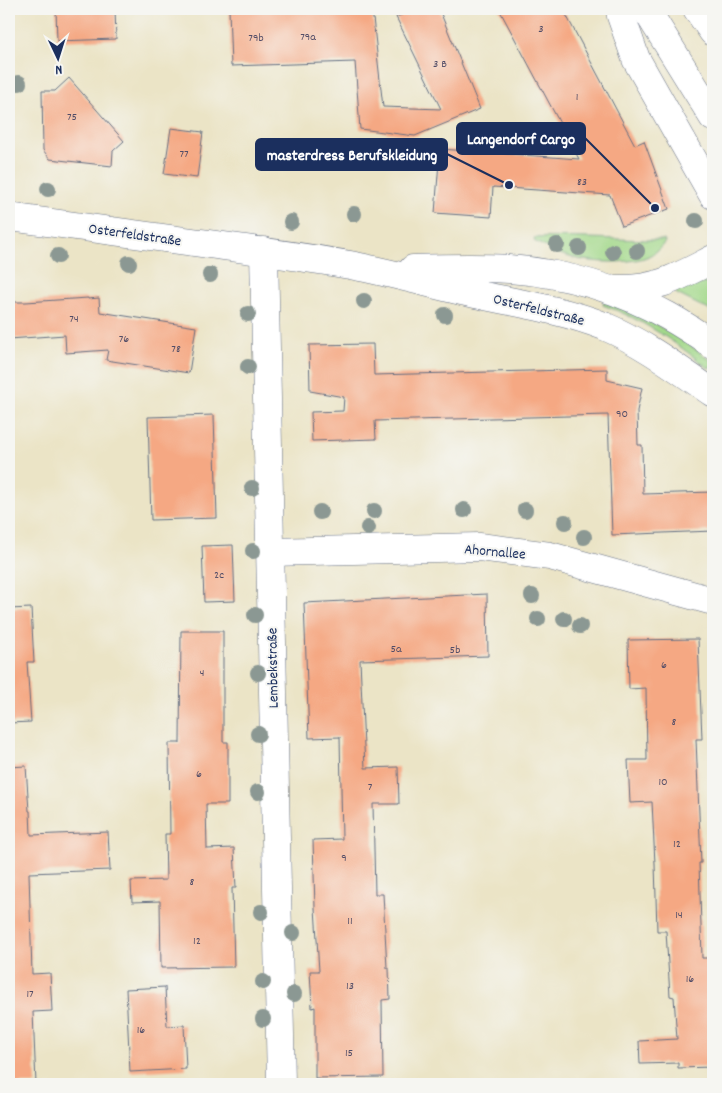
<svg xmlns="http://www.w3.org/2000/svg" width="722" height="1093" font-family="Dekko,sans-serif">
<style>
.green{fill:#a2d889;stroke:#5e8474}
.building{fill:#f5a883}
.lines{fill:none;stroke-linecap:round;stroke-linejoin:round}
.minor-casing{stroke:#646e82;stroke-width:29}
.primary-casing{stroke:#646e82;stroke-width:29}
.minor{stroke:#fff;stroke-width:28}
.primary{stroke:#fff;stroke-width:28}
.tree{fill:#8b9893}
.labels{text-anchor:middle;stroke-width:4;stroke-linejoin:round;paint-order:stroke}
.number-label{font-size:12px;fill:#524d67}
.street-label{font-size:15px;fill:#1b2f5e;stroke:#f6f6f2}
.leader{fill:none;stroke:#1b2f5e;stroke-width:2}
.callout-dot{fill:#1b2f5e;stroke:#f6f6f2;stroke-width:2}
.callout{fill:#1b2f5e;stroke:#1b2f5e;stroke-width:2}
.callout-label{font-size:16px;text-anchor:middle;font-weight:bold;fill:#fff}
</style>
<rect width="100%" height="100%" fill="#f6f6f2"/>
<filter id="ink" filterUnits="userSpaceOnUse"><feTurbulence type="fractalNoise" baseFrequency=".02" numOctaves="2"/><feDisplacementMap in="SourceGraphic" scale="10" xChannelSelector="R" yChannelSelector="G"/><feConvolveMatrix kernelMatrix="1 2 1 2 8 2 1 2 1" color-interpolation-filters="sRGB"/></filter>
<filter id="wash" filterUnits="userSpaceOnUse"><feTurbulence type="fractalNoise" baseFrequency=".0096" numOctaves="4" result="noise"/><feDisplacementMap in="SourceGraphic" scale="20" xChannelSelector="R" yChannelSelector="G"/><feGaussianBlur stdDeviation="1.12" result="paint"/><feColorMatrix in="noise" values="0 0 0 0 0 0 0 0 0 0 0 0 0 0 0 0 0 1.4 0 .05"/><feComposite in="paint" operator="in"/></filter>
<g filter="url(#wash)">
<rect width="100%" height="100%" fill="#ebe4c6"/>
<g class="green">
<path d="M535,238C576,236 618,240 660,240H664L665,242C661,247 657,252 651,255C633,265 589,263 570,257C557,254 546,247 534,241Z"/>
<polygon points="713,281 713,312 677,294 675,292 677,290"/>
<path d="M604,302L639,314L690,345L712,361L713,366L710,368L707,367C675,342 642,319 603,305Z"/>
</g>
<g id="blocks">
<g class="building">
<polygon points="56,9 115,9 116,39 57,41"/>
<polygon points="229,9 372,9 383,107 441,109 396,17 417,9 439,9 480,109 415,136 360,129 355,62 231,66"/>
<polygon points="499,9 563,9 635,145 644,141 669,209 622,226 610,195 493,187 491,217 435,213 440,149 579,159"/>
<polygon points="69,78 124,141 113,151 112,166 50,159 43,150 42,91 55,91"/>
<polygon points="171,128 203,132 197,178 164,174"/>
<polygon points="88,298 88,299 99,298 100,312 196,327 189,373 106,360 108,350 66,353 65,335 9,339 9,302 26,302"/>
<polygon points="373,344 374,375 607,369 607,380 642,388 637,411 638,445 642,445 643,494 713,492 713,531 612,535 608,415 375,421 376,439 312,441 311,412 343,411 344,397 310,391 309,345"/>
<polygon points="214,415 217,518 151,520 148,417"/>
<polygon points="233,545 235,601 204,602 202,546"/>
<polygon points="487,594 488,656 360,660 365,768 398,767 399,804 373,804 375,894 383,894 387,968 389,968 390,999 382,1000 383,1077 315,1078 315,1007 312,1008 310,971 319,971 315,908 313,840 342,839 340,737 309,738 304,603"/>
<polygon points="31,608 34,662 27,662 31,722 9,723 9,609"/>
<polygon points="181,631 223,631 223,742 228,742 228,804 206,804 207,849 234,848 236,888 232,888 234,967 161,968 160,901 132,902 131,881 166,880 165,834 170,834 169,743 180,743"/>
<polygon points="698,639 702,739 696,739 701,863 699,863 702,958 710,958 712,998 711,998 713,1067 678,1068 678,1063 640,1064 639,1041 677,1039 674,997 670,996 666,931 657,931 655,864 652,802 630,803 628,760 647,760 646,688 629,689 628,640"/>
<polygon points="26,766 29,811 30,811 31,835 108,832 110,870 29,873 32,974 50,973 52,1011 33,1012 36,1084 9,1084 9,767"/>
<polygon points="165,987 167,1026 184,1025 186,1069 130,1072 126,989"/>
</g>
</g>
</g>
<g filter="url(#ink)">
<use href="#blocks" fill-opacity="0" stroke="#646e82" stroke-width="1"/>
<g class="lines">
<defs>
<g id="minor">
<polyline points="264,251 281,1084"/>
<polyline points="270,552 479,547 550,556 713,601"/>
</g>
<g id="primary">
<polyline points="620,9 621,16 636,59 713,195"/>
<polyline points="646,9 713,117"/>
<polyline points="697,9 713,32"/>
<path d="M9,217C70,225 131,233 193,242C245,249 298,256 350,265C387,272 424,282 461,291C509,302 558,308 604,326C644,343 678,369 713,393"/>
<path d="M413,269C445,268 477,267 509,269C564,273 620,289 668,316C684,325 699,335 713,345"/>
<path d="M616,289C657,290 678,277 713,259"/>
</g>
</defs>
<use href="#minor" class="minor-casing"/>
<use href="#primary" class="primary-casing"/>
<use href="#minor" class="minor"/>
<use href="#primary" class="primary"/>
</g>
<g class="tree">
<circle cx="19" cy="83" r="8"/>
<circle cx="48" cy="189" r="8"/>
<circle cx="354" cy="214" r="8"/>
<circle cx="696" cy="221" r="8"/>
<circle cx="291" cy="222" r="8"/>
<circle cx="557" cy="245" r="8"/>
<circle cx="579" cy="248" r="8"/>
<circle cx="637" cy="251" r="8"/>
<circle cx="613" cy="252" r="8"/>
<circle cx="58" cy="256" r="8"/>
<circle cx="129" cy="263" r="8"/>
<circle cx="210" cy="275" r="8"/>
<circle cx="364" cy="301" r="8"/>
<circle cx="248" cy="314" r="8"/>
<circle cx="445" cy="315" r="8"/>
<circle cx="248" cy="367" r="8"/>
<circle cx="252" cy="488" r="8"/>
<circle cx="464" cy="510" r="8"/>
<circle cx="525" cy="510" r="8"/>
<circle cx="374" cy="511" r="8"/>
<circle cx="320" cy="512" r="8"/>
<circle cx="565" cy="522" r="8"/>
<circle cx="368" cy="528" r="8"/>
<circle cx="584" cy="537" r="8"/>
<circle cx="253" cy="551" r="8"/>
<circle cx="532" cy="596" r="8"/>
<circle cx="255" cy="615" r="8"/>
<circle cx="538" cy="619" r="8"/>
<circle cx="564" cy="619" r="8"/>
<circle cx="580" cy="626" r="8"/>
<circle cx="258" cy="673" r="8"/>
<circle cx="258" cy="734" r="8"/>
<circle cx="258" cy="792" r="8"/>
<circle cx="261" cy="912" r="8"/>
<circle cx="293" cy="933" r="8"/>
<circle cx="263" cy="982" r="8"/>
<circle cx="294" cy="994" r="8"/>
<circle cx="263" cy="1019" r="8"/>
</g>
</g>
<g class="labels">
<g class="number-label">
<text x="541" y="32">3</text>
<text x="308" y="40">79a</text>
<text x="256" y="41">79b</text>
<text x="440" y="67">3 B</text>
<text x="577" y="100">1</text>
<text x="72" y="120">75</text>
<text x="184" y="157">77</text>
<text x="582" y="185">83</text>
<text x="74" y="322">74</text>
<text x="124" y="342">76</text>
<text x="176" y="352">78</text>
<text x="622" y="417">90</text>
<text x="219" y="578">2c</text>
<text x="396" y="652">5a</text>
<text x="455" y="653">5b</text>
<text x="664" y="668">6</text>
<text x="202" y="676">4</text>
<text x="674" y="725">8</text>
<text x="199" y="777">6</text>
<text x="663" y="785">10</text>
<text x="370" y="790">7</text>
<text x="677" y="847">12</text>
<text x="344" y="861">9</text>
<text x="192" y="885">8</text>
<text x="679" y="918">14</text>
<text x="350" y="924">11</text>
<text x="197" y="944">12</text>
<text x="690" y="982">16</text>
<text x="350" y="989">13</text>
<text x="30" y="997">17</text>
<text x="141" y="1033">16</text>
<text x="349" y="1056">15</text>
</g>
<g class="street-label">
<text transform="translate(135 234) rotate(8)" y="5">Osterfeldstraße</text>
<text transform="translate(539 309) rotate(14)" y="5">Osterfeldstraße</text>
<text transform="translate(495 551) rotate(5)" y="5">Ahornallee</text>
<text transform="translate(272 668) rotate(-91)" y="5">Lembekstraße</text>
</g>
</g>
<path class="leader" d="M655 208L585 138M509 185L447 154"/>
<g class="callout-dot">
<circle cx="655" cy="208" r="5"/>
<circle cx="509" cy="185" r="5"/>
</g>
<g class="callout">
<rect x="457" y="123" width="128" height="31" rx="5"/>
<rect x="256" y="139" width="191" height="31" rx="5"/>
</g>
<g class="callout-label">
<text x="521" y="144">Langendorf Cargo</text>
<text x="352" y="160">masterdress Berufskleidung</text>
</g>
<rect width="722" height="1093" fill="none" stroke="#f6f6f2" stroke-width="30"/>
<g transform="translate(58 58) rotate(176)" stroke="#f6f6f2" stroke-width="4" paint-order="stroke">
<path d="M0-4L9 19L0 12L-9 19Z" fill="#1b2f5e"/>
<text y="-8" font-size="14" font-weight="bold" text-anchor="middle" fill="#1b2f5e">N</text>
</g>
</svg>
